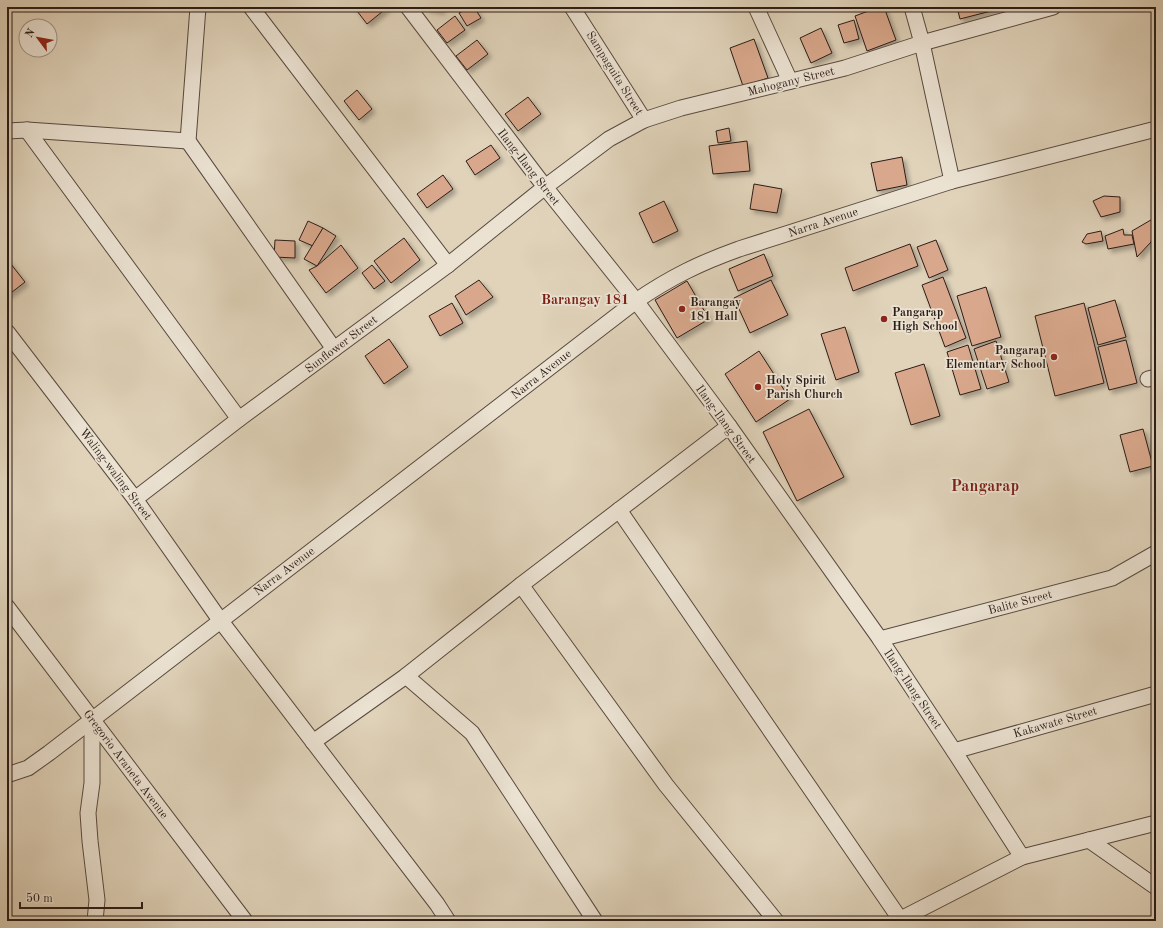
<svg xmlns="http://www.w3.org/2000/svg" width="1163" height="928" font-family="'Old Standard TT',serif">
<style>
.building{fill:#d9a88c;stroke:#2b1c17;filter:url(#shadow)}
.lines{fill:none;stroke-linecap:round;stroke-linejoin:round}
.street-casing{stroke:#584a40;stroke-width:17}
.street{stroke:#ebe2d2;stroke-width:15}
.poi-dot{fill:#8f2418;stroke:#ebe2d2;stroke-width:1.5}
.labels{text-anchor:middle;stroke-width:3.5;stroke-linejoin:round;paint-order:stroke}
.street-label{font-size:12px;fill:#2b1c17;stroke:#ebe2d2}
.poi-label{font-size:12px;font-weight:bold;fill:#2b1c17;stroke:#ebe2d2;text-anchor:start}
.quarter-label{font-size:14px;font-weight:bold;fill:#7a1f14;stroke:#ebe2d2}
.district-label{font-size:16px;font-weight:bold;fill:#7a1f14;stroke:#ebe2d2}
</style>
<defs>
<filter id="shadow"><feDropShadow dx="3.5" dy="3.5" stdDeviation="2" flood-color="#0004"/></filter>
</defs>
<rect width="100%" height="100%" fill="#e0d3ba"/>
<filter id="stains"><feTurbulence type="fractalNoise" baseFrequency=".005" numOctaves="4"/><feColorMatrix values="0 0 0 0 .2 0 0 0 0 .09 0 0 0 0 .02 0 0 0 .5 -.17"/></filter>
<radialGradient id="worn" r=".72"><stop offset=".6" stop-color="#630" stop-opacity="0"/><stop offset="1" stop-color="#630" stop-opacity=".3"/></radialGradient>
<g class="building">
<polygon points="354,7 388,7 367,24"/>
<polygon points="425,7 441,7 441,11 425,8"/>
<polygon points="470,7 474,7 481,18 467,26 459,13"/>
<polygon points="879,7 884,7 896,40 867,51 855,16"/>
<polygon points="957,7 994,7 995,10 960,19"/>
<polygon points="455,16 465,30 447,43 437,30"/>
<polygon points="854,20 859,39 844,43 838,25"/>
<polygon points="821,28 832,53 811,63 800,38"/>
<polygon points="754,39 768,78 743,86 730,48"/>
<polygon points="477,40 488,54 467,70 456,56"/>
<polygon points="357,90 372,109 359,120 344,101"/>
<polygon points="528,97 541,114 518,131 505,114"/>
<polygon points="729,128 731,141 718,143 716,131"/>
<polygon points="747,141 750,171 713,174 709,146"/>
<polygon points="491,145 500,158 475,175 466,161"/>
<polygon points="902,157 907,185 877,191 871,163"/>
<polygon points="443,175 453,189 427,208 417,194"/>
<polygon points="754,184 782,189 777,213 750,209"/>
<polygon points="1104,196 1120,197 1120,212 1101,217 1093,201"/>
<polygon points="664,201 678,231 653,243 639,213"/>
<polygon points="1156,217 1156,240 1154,229 1151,242 1137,257 1132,231"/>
<polygon points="308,221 323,228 313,246 299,240"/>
<polygon points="323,228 336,236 317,266 304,259"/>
<polygon points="1123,229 1124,235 1132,235 1134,244 1108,249 1105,236"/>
<polygon points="1101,231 1103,241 1086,244 1082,242 1087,234"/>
<polygon points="404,238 420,260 391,283 374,261"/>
<polygon points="275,240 295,241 295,258 274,257"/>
<polygon points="936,240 948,270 929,278 917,247"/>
<polygon points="910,244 918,266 853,291 845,268"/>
<polygon points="341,245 358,268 326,293 309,270 317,266"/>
<polygon points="764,254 773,276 738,291 729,269"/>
<polygon points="7,259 25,282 7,296"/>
<polygon points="372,265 385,281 374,289 362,273"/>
<polygon points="943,277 966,338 945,347 922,285"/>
<polygon points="479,280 493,297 466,315 455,296"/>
<polygon points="771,280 788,315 750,333 734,298"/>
<polygon points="687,281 709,319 677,338 655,300"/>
<polygon points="986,287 1001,337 972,346 957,296"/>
<polygon points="1115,300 1126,337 1098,345 1088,308"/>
<polygon points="452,303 463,323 440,336 429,316"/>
<polygon points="1084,303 1104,383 1055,396 1035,316"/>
<polygon points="845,327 859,372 836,380 821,334"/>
<polygon points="389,339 408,367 384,384 365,356"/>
<polygon points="1126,340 1137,383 1109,390 1098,347"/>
<polygon points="996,341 1009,382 987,389 974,349"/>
<polygon points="968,345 981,389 960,395 947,352"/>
<polygon points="759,351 790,399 756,422 725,374"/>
<polygon points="924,364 940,416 911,425 895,373"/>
<polygon points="809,409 844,477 797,501 763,432"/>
<polygon points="1143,429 1153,466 1130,472 1120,435"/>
</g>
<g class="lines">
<defs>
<g id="street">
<polyline points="251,7 448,265"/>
<polyline points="408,7 545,187 636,301 729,426 880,639 954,751 1022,857"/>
<polyline points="572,7 644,120"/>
<polyline points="756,7 790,81"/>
<polyline points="912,7 922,43 952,181"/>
<polyline points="27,130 239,419"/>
<polyline points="7,131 27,130 188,141 198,7"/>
<polyline points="188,141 334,349"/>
<polyline points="7,332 135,499 220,620 437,904 448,921"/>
<polyline points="1148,379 1156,377"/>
<polyline points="135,499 239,419 448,265 545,187 609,139 644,120 681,108 845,68 922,43 1053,7"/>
<polyline points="619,510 900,919"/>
<polyline points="521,585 666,785 776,921"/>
<polyline points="7,607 245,921"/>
<polyline points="880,639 1112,578 1156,553"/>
<polyline points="406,676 472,733 595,921"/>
<polyline points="92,719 92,783 88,813 90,841 97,900 95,921"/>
<polyline points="313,742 406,676 521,585 729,426"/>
<polyline points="954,751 1156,694"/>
<path d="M7,775L28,768L49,753L636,301C671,277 700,263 739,249L952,181L1156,129"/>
<polyline points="1089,840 1156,887"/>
<polyline points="897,921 1022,857 1156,823"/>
</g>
</defs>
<use href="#street" class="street-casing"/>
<use href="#street" class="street"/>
</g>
<g class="poi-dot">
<circle cx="682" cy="309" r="4"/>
<circle cx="884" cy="319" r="4"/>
<circle cx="1054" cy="357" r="4"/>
<circle cx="758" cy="387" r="4"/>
</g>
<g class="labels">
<g class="street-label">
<text transform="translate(615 73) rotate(58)" y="4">Sampaguita Street</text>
<text transform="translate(791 81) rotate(-14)" y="4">Mahogany Street</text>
<text transform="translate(529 167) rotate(52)" y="4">Ilang-Ilang Street</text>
<text transform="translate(823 222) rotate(-18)" y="4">Narra Avenue</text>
<text transform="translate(341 344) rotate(-37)" y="4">Sunflower Street</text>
<text transform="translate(541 374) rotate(-38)" y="4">Narra Avenue</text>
<text transform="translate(726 424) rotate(54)" y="4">Ilang-Ilang Street</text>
<text transform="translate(116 474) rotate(53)" y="4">Waling-waling Street</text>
<text transform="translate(284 571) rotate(-37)" y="4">Narra Avenue</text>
<text transform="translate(1020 602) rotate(-15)" y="4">Balite Street</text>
<text transform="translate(913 689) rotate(56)" y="4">Ilang-Ilang Street</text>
<text transform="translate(1055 722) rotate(-16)" y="4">Kakawate Street</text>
<text transform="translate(126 764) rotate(53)" y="4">Gregorio Araneta Avenue</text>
</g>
<g class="poi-label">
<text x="690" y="306">Barangay<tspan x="690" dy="14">181 Hall</tspan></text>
<text x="892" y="316">Pangarap<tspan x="892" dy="14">High School</tspan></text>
<text x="1046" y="354" text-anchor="end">Pangarap<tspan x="1046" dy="14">Elementary School</tspan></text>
<text x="766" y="384">Holy Spirit<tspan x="766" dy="14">Parish Church</tspan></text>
</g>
<g class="quarter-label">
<text x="585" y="304">Barangay 181</text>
</g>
<g class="district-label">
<text x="985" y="491">Pangarap</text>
</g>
</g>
<rect width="1163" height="928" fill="none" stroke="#e0d3ba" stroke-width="24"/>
<rect x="8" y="8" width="1147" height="912" fill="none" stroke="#2b1c17" stroke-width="2"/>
<rect x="12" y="12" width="1139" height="904" fill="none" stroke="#2b1c17"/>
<g transform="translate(38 38) rotate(302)"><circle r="19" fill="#ebe2d2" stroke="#9e9387"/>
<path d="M0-3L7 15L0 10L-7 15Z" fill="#8f2418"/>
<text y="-6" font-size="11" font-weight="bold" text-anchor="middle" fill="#2b1c17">N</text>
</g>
<path d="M20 902v6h122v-6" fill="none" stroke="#2b1c17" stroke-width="2"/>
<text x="26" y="902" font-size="12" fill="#2b1c17" stroke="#ebe2d2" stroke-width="3" paint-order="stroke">50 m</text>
<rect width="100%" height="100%" filter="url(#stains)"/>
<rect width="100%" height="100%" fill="url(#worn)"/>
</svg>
